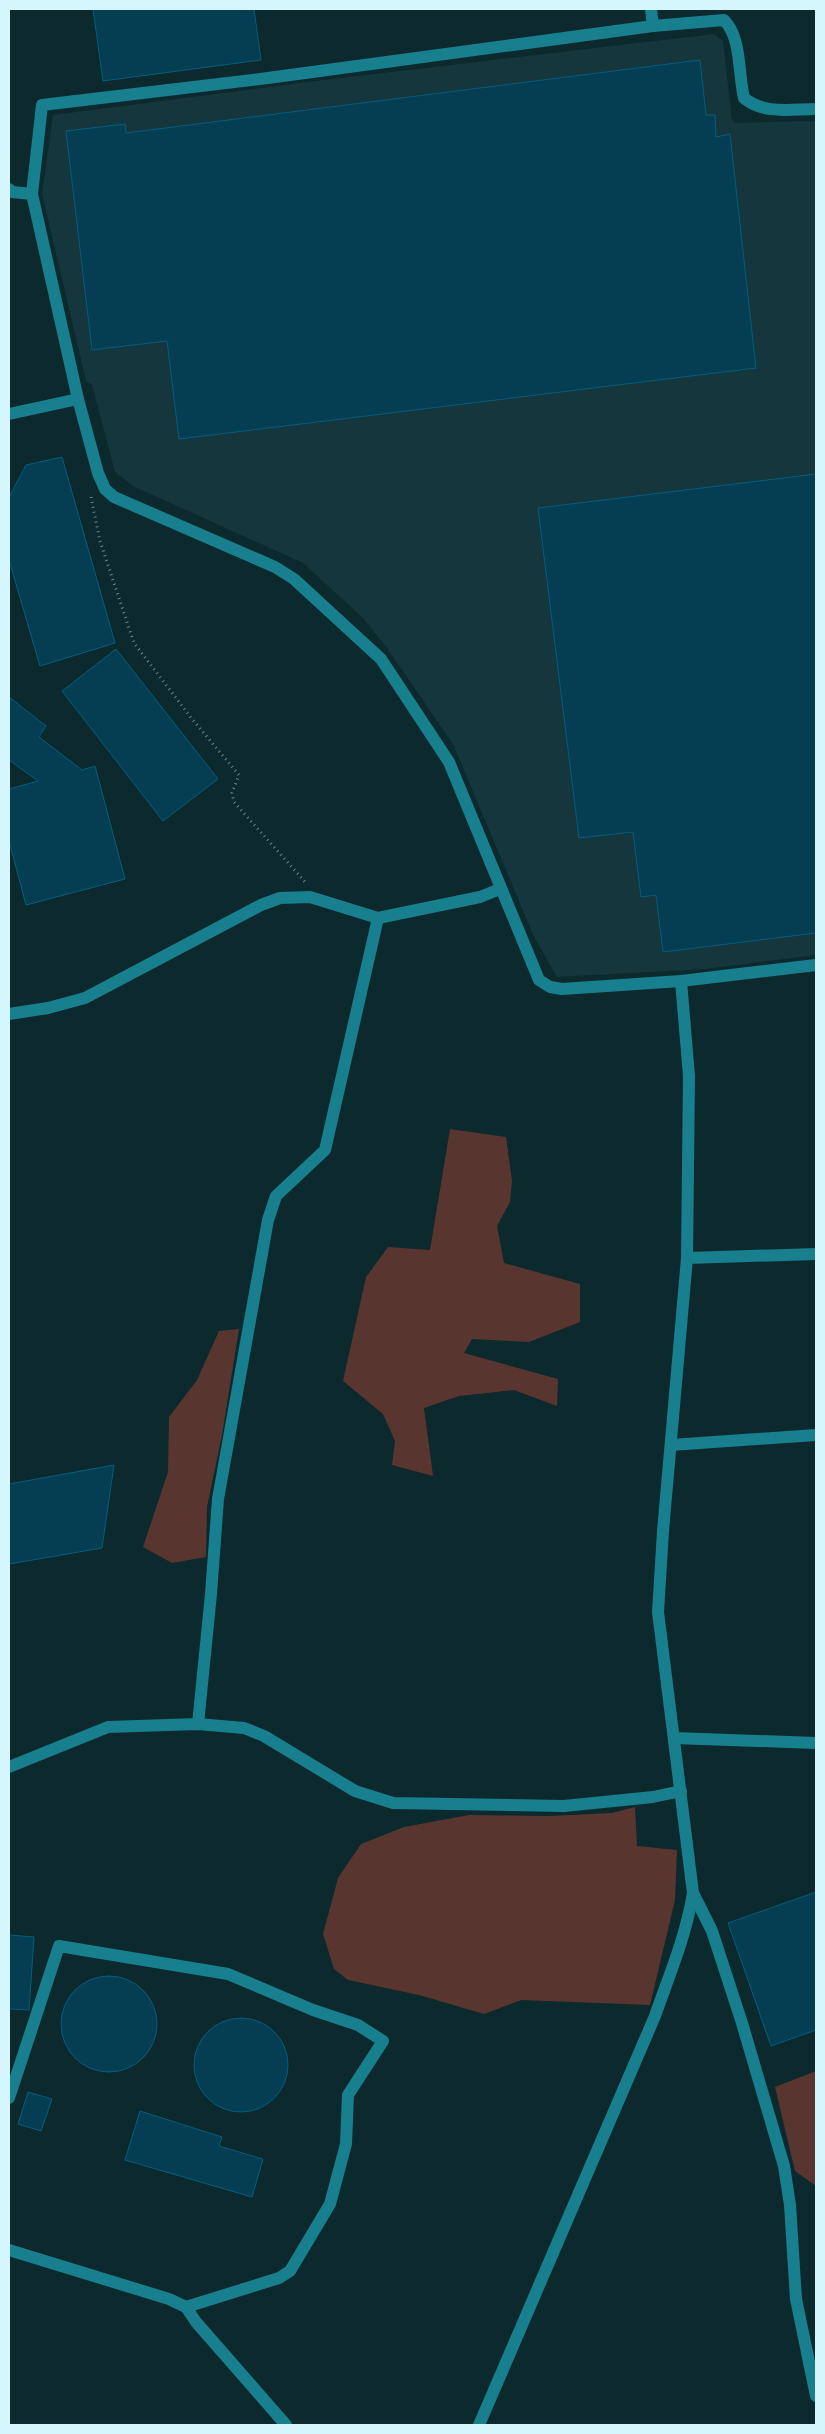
<svg xmlns="http://www.w3.org/2000/svg" width="825" height="2434" font-family="Jost,sans-serif">
<style>
.built{fill:#14363c}
.green{fill:#59352f}
.building{fill:#053d52;stroke:#035e7e}
.lines{fill:none;stroke-linecap:round;stroke-linejoin:round}
.path{stroke:#67868c;stroke-width:3;stroke-dasharray:1 4;stroke-linecap:butt}
.minor{stroke:#187f8e;stroke-width:12}
.tertiary{stroke:#187f8e;stroke-width:12}
</style>
<rect width="100%" height="100%" fill="#0c292e"/>
<polygon class="built" points="714,34 723,41 732,120 736,123 816,121 816,955 706,969 557,977 534,937 453,744 386,647 364,619 303,563 133,486 115,472 92,385 86,381 42,194 53,115 307,82"/>
<g class="green">
<polygon points="450,1129 506,1137 512,1181 510,1202 497,1226 504,1263 580,1284 580,1322 529,1342 472,1339 464,1353 558,1379 557,1406 514,1390 459,1396 424,1408 433,1476 392,1465 395,1441 383,1414 343,1381 366,1277 388,1247 430,1250"/>
<polygon points="239,1329 222,1435 207,1507 206,1557 172,1563 143,1547 168,1472 169,1417 197,1380 219,1331"/>
<polygon points="635,1807 637,1846 677,1850 675,1900 650,2005 521,2000 484,2014 419,1995 348,1980 334,1969 323,1934 338,1878 361,1844 404,1827 469,1815 549,1816 612,1813"/>
<polygon points="816,2071 816,2186 795,2171 775,2087"/>
</g>
<g class="building">
<polygon points="93,9 254,9 261,60 103,81"/>
<polygon points="700,60 706,115 715,115 716,137 730,134 756,368 179,439 167,341 92,350 66,131 125,124 126,133"/>
<polygon points="62,457 115,643 40,666 9,560 9,497 26,465"/>
<polygon points="816,474 816,933 663,952 656,895 641,897 633,832 579,838 538,508"/>
<polygon points="116,649 218,779 163,821 62,691"/>
<polygon points="9,697 46,726 39,737 82,770 95,766 125,879 26,905 9,841 9,789 38,781 9,760"/>
<polygon points="114,1465 102,1548 9,1564 9,1484"/>
<polygon points="816,1892 816,2030 771,2046 728,1923"/>
<polygon points="9,1935 34,1937 29,2010 9,2009"/>
<circle cx="109" cy="2024" r="48"/>
<circle cx="241" cy="2065" r="47"/>
<polygon points="28,2092 52,2099 41,2131 18,2124"/>
<polygon points="140,2111 222,2137 219,2146 263,2159 252,2197 125,2160"/>
</g>
<g class="lines">
<polyline class="path" points="91,497 100,541 134,643 192,719 239,775 232,793 234,802 306,883"/>
<g class="minor">
<polyline points="651,9 653,26"/>
<polyline points="9,189 12,192 32,194"/>
<polyline points="9,1014 48,1008 85,998 261,905 280,898 310,897 378,918 480,897 500,889"/>
<polyline points="687,1258 816,1254"/>
<polyline points="198,1724 211,1594 218,1499 268,1220 276,1196 325,1150 378,918"/>
<polyline points="674,1738 816,1743"/>
<polyline points="9,1767 108,1727 198,1724 244,1728 264,1736 355,1791 393,1803 564,1806 653,1797 681,1791"/>
<polyline points="693,1893 712,1931 742,2023 784,2166 790,2205 796,2299 816,2396"/>
<polyline points="9,2098 59,1946 228,1974 313,2010 358,2025 383,2041 348,2095 346,2144 330,2204 290,2271 279,2278 186,2307"/>
<polyline points="9,2250 169,2299 186,2307 196,2322 286,2425"/>
</g>
<g class="tertiary">
<path d="M816,109C791,109 765,115 744,98C738,74 742,38 724,20L653,26L268,78L42,105L32,194L78,399L98,473L105,489L114,497L275,567L294,579L381,659L449,762L539,980L550,987L562,989L681,981L816,965"/>
<polyline points="9,414 78,399"/>
<polyline points="671,1445 816,1435"/>
<path d="M479,2425L655,2016C669,1976 686,1936 693,1893L658,1612L663,1531L687,1258L689,1076L681,981"/>
</g>
</g>
<rect width="825" height="2434" fill="none" stroke="#d5f6fd" stroke-width="20"/>
</svg>
